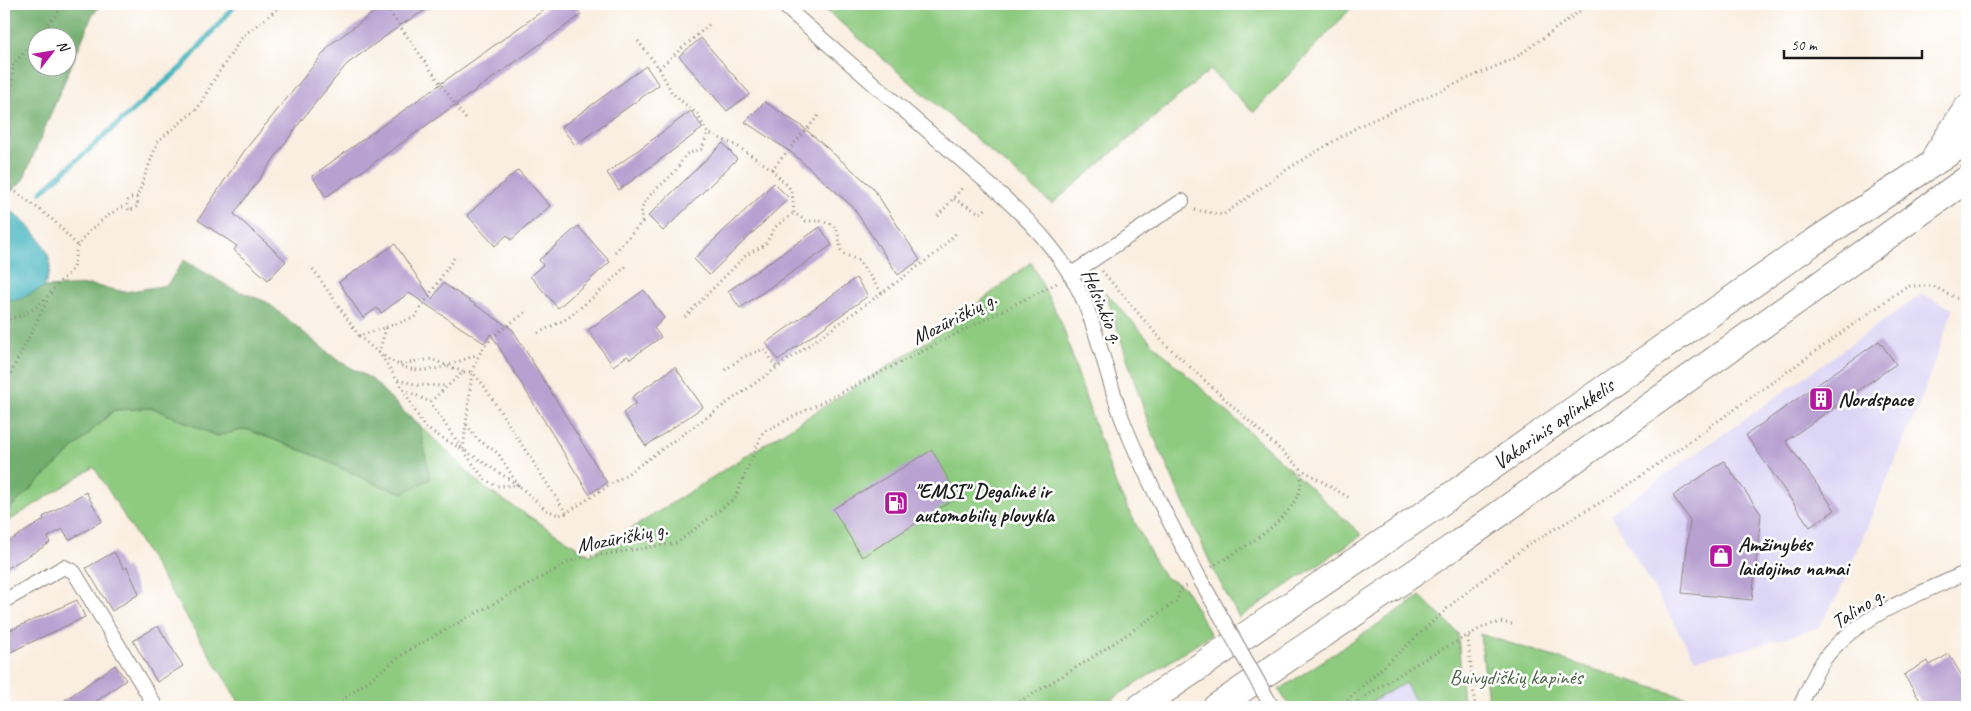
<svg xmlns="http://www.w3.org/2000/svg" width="1971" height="711" font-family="Caveat,sans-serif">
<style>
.built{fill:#dcd6f6}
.green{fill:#8ecb80;stroke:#55744e}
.forest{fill:#72af6e;stroke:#476645;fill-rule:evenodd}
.water{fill:#46b5bf;stroke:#31686e}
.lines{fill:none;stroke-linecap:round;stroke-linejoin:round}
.stream{stroke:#46b5bf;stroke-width:5.5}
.building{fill:#b8a1d1}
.street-casing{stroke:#8b857e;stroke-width:16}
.highway-casing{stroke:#8b857e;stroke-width:28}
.path{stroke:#8b857e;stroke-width:3;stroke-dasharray:1 4;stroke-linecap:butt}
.street{stroke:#fff;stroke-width:14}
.highway{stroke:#fff;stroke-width:26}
.street-bridge-casing{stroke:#8b857e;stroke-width:16;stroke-linecap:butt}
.street-bridge{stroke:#fff;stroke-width:14}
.labels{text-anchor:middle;stroke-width:5;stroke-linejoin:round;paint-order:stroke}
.street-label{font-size:21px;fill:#1c1c1c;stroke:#fff}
.poi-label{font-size:21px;font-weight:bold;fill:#1c1c1c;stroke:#fff;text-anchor:start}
.park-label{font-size:21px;fill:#4a6244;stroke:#fff}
</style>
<rect width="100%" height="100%" fill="#fff"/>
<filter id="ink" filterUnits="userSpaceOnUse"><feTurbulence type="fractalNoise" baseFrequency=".02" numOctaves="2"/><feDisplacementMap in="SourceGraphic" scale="10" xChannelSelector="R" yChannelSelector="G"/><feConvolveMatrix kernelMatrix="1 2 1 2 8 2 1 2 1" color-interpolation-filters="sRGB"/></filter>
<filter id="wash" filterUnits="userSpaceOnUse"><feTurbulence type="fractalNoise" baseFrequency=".0096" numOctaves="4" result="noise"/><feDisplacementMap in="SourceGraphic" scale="20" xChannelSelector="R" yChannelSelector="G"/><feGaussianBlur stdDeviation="1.12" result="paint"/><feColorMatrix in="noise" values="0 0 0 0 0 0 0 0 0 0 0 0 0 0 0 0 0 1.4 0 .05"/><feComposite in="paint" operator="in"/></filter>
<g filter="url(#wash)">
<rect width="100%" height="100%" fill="#faeee0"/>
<g class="built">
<polygon points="1922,294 1953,309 1919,405 1838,595 1818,628 1746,649 1695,659 1610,514"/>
<polygon points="1405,683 1419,707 1362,707"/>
</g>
<g class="green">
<polygon points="819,4 1355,4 1254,112 1210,70 1052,204"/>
<polygon points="1031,262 1062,324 1091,415 1116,485 1156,564 1166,578 1184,587 1211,635 1100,707 242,707 94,467 4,524 4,514 114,410 153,408 217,436 246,429 311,454 378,485 420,428 409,415 486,489 590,555 940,333"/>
<polygon points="1105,292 1153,344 1362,535 1239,618 1214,571 1150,428"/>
<polygon points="1420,596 1458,633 1463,707 1419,707 1405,683 1362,707 1290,707 1279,690"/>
<polygon points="1480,634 1716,707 1489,707"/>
</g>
<g class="forest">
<path d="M4,4H101L92,16L23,180L4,199ZM38,38H68V68H38Z"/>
<polygon points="184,260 231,288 267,302 337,360 372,379 420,428 430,479 403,493 378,485 311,454 246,429 217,436 153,408 114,410 4,514 4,301 20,299 44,287 92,285 125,292 167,285"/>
</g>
<path class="water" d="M4,206C22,217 52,245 50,268C50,274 46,281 44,287L20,299L4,301Z"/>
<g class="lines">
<polyline class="stream" points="41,192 182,67 236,4"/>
</g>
<g id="blocks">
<g class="building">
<polygon points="385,4 435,4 401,25 347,64 304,117 234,214 286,261 268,280 234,250 237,246 198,220 245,150 331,44"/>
<polygon points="552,4 573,4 581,15 326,197 312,176"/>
<polygon points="701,38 750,94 727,111 679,56"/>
<polygon points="646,66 659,85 575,145 561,127"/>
<polygon points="765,102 803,127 873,188 920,260 898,275 853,207 792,153 745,122"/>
<polygon points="691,111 703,128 619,190 607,173"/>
<polygon points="723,143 737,159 663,231 648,216"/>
<polygon points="518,170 550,206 511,240 507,235 495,246 467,215"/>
<polygon points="774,183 789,198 709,275 694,259"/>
<polygon points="578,226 610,262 558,308 530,276 543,265 539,260"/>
<polygon points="820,227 832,245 740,308 728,291"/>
<polygon points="395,244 432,299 443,283 513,330 607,483 589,494 491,334 484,343 409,293 381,313 377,308 363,318 339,282"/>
<polygon points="856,278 868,296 778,360 766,343"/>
<polygon points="644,290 664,318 654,328 661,337 630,359 627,356 613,366 588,330"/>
<polygon points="1879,341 1896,364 1786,441 1835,510 1810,527 1746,435"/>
<polygon points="675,367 703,407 646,446 623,413 636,403 632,397"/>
<polygon points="932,450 958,497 862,557 833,509"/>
<polygon points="1724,461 1761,514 1752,600 1682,593 1690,520 1673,496"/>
<polygon points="86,492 102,521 69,540 63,529 48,537 50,543 4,570 4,544 44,520 43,517"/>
<polygon points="114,552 124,569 127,567 139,594 112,611 86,568"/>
<polygon points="77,600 85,617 4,655 4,633"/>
<polygon points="158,626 183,666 157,682 133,641"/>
<polygon points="1949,654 1962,676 1967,673 1967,704 1961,707 1924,707 1904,675 1927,661 1930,665"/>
<polygon points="115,665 126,680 88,707 55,707"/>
</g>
</g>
</g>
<g filter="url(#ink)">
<use href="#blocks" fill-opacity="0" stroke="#8b857e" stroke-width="1"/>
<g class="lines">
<defs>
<g id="street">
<path d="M782,4L998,192C1032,223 1064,256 1083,299C1100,338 1108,381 1123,421C1145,476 1172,527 1200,579"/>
<polyline points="1070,275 1182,201"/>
<polyline points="4,601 64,567 74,572 154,704 149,707"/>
<path d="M1800,707C1808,689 1816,669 1829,653C1863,613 1921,594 1967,572"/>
</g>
<g id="highway">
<polyline points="1936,155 1967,108"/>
<path id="s1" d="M1140,707L1439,504L1812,243L1967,141"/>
<polyline points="1216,707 1460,542 1967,179"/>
</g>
</defs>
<use href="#street" class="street-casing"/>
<use href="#highway" class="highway-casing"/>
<g class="path">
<polyline points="384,4 467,121"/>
<polyline points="638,41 659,68 672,93 697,114 708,133 737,146 772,169 819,115"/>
<polyline points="659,68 711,23"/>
<polyline points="4,71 13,65 65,4"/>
<path d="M772,169C777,176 781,179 787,185C794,192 793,204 794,213L806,221H820L831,224L837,229L841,250L844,254L859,261L882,293L939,251L957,232"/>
<polyline points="4,183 52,219 78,246"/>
<polyline points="6,185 13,65"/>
<polyline points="137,197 130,198 126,202 129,211 138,206 137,197 158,141 198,108 215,78 243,36 284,4"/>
<polyline points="954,199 980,213 987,208"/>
<polyline points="1195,210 1223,215 1286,170 1359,126 1515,58 1590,4"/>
<polyline points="938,216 963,187"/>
<path d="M615,252L642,222C637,198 661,188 675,171C679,166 682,160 686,154L702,149L708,133"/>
<polyline points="313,269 359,336 414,318 454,258"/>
<polyline points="1102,271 1163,342 1301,469 1351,499"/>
<path d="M525,313C501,330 480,343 472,372L482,383L566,513L627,474L882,293"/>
<polyline points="685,317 746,255 765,245 775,227 794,213"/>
<path d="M4,320C32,315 42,304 59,282C63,278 67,276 71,271C76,265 74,253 78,246C86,232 111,211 125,206"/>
<polyline points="538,333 568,318 603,289 627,265"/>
<polyline points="359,336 381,355 403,389 430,402 463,372 472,372 463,450 430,402"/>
<polyline points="379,353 386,328"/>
<path d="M384,356C418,381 441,368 476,355"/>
<polyline points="400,364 431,359 463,372"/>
<polyline points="725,370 743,357 764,349 776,367"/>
<polyline points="398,380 418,385 447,386"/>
<polyline points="4,387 47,301"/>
<polyline points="403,389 424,427 463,450 484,479 496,486 518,485 498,453 477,439 466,424"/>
<polyline points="466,451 518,485 546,510 559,515 566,513"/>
<path d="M1212,567C1239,550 1288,524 1299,492C1302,486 1301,476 1301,469"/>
<polyline points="1468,637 1475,707"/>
<polyline points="334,707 407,651 575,559 677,543 735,498 763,432 1057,283"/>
<polyline points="1011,707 1087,661 1177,601 1180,590 1188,585"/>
<polyline points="1340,707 1453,603 1529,544 1620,491 1907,286 1933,286 1960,300 1967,300"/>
<polyline points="1349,707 1414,665 1485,626 1500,622 1512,624"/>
</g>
<use href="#street" class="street"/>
<use href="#highway" class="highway"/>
<defs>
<polyline id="street-bridge" points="1200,579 1272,707"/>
</defs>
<use href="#street-bridge" class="street-bridge-casing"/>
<use href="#street-bridge" class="street-bridge"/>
</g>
</g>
<defs>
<symbol id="building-square" viewBox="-11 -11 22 22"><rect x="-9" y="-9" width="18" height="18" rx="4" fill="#b5179e" stroke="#fff"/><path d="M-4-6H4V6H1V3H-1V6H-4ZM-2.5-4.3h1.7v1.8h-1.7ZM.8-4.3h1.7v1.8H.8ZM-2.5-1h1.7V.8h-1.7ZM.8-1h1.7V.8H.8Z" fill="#fff"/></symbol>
<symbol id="fuel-square" viewBox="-11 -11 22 22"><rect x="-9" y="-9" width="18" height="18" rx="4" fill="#b5179e" stroke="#fff"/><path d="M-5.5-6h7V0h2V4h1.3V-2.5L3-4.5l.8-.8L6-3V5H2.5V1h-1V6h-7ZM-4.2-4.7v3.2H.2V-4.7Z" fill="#fff"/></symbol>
<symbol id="shop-square" viewBox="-11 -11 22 22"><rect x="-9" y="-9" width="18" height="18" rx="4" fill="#b5179e" stroke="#fff"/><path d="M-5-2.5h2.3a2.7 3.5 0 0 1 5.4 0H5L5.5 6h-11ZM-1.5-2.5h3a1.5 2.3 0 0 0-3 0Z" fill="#fff"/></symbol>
</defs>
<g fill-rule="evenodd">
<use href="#building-square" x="1807" y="385" width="28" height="28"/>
<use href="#fuel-square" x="882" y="489" width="28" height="28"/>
<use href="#shop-square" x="1707" y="542" width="28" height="28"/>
</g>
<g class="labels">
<g class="street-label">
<text transform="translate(1103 306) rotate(67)" y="7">Helsinkio g.</text>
<text transform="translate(954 318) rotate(-27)" y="7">Mozūriškių g.</text>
<text dy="7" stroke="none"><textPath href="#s1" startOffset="501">Vakarinis aplinkkelis</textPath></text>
<text transform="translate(622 537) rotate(-11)" y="7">Mozūriškių g.</text>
<text transform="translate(1858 608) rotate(-33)" y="7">Talino g.</text>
</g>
<g class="poi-label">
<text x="1838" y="406">Nordspace</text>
<text x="914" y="498">"EMSI" Degalinė ir<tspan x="914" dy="24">automobilių plovykla</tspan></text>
<text x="1738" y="551">Amžinybės<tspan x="1738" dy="24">laidojimo namai</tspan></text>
</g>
<g class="park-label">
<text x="1516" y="684">Buivydiškių kapinės</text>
</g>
</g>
<rect width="1971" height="711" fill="none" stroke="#fff" stroke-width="20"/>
<g transform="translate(52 52) rotate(59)"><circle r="24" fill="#ffffff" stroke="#a4a4a4"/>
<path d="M0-4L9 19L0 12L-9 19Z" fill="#b5179e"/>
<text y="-8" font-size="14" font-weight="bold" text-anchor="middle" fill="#1c1c1c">N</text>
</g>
<path d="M1784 50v8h138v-8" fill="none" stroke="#1c1c1c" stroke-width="2.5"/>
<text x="1791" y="50" font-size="15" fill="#1c1c1c" stroke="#ffffff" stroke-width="4" paint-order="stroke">50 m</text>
</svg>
